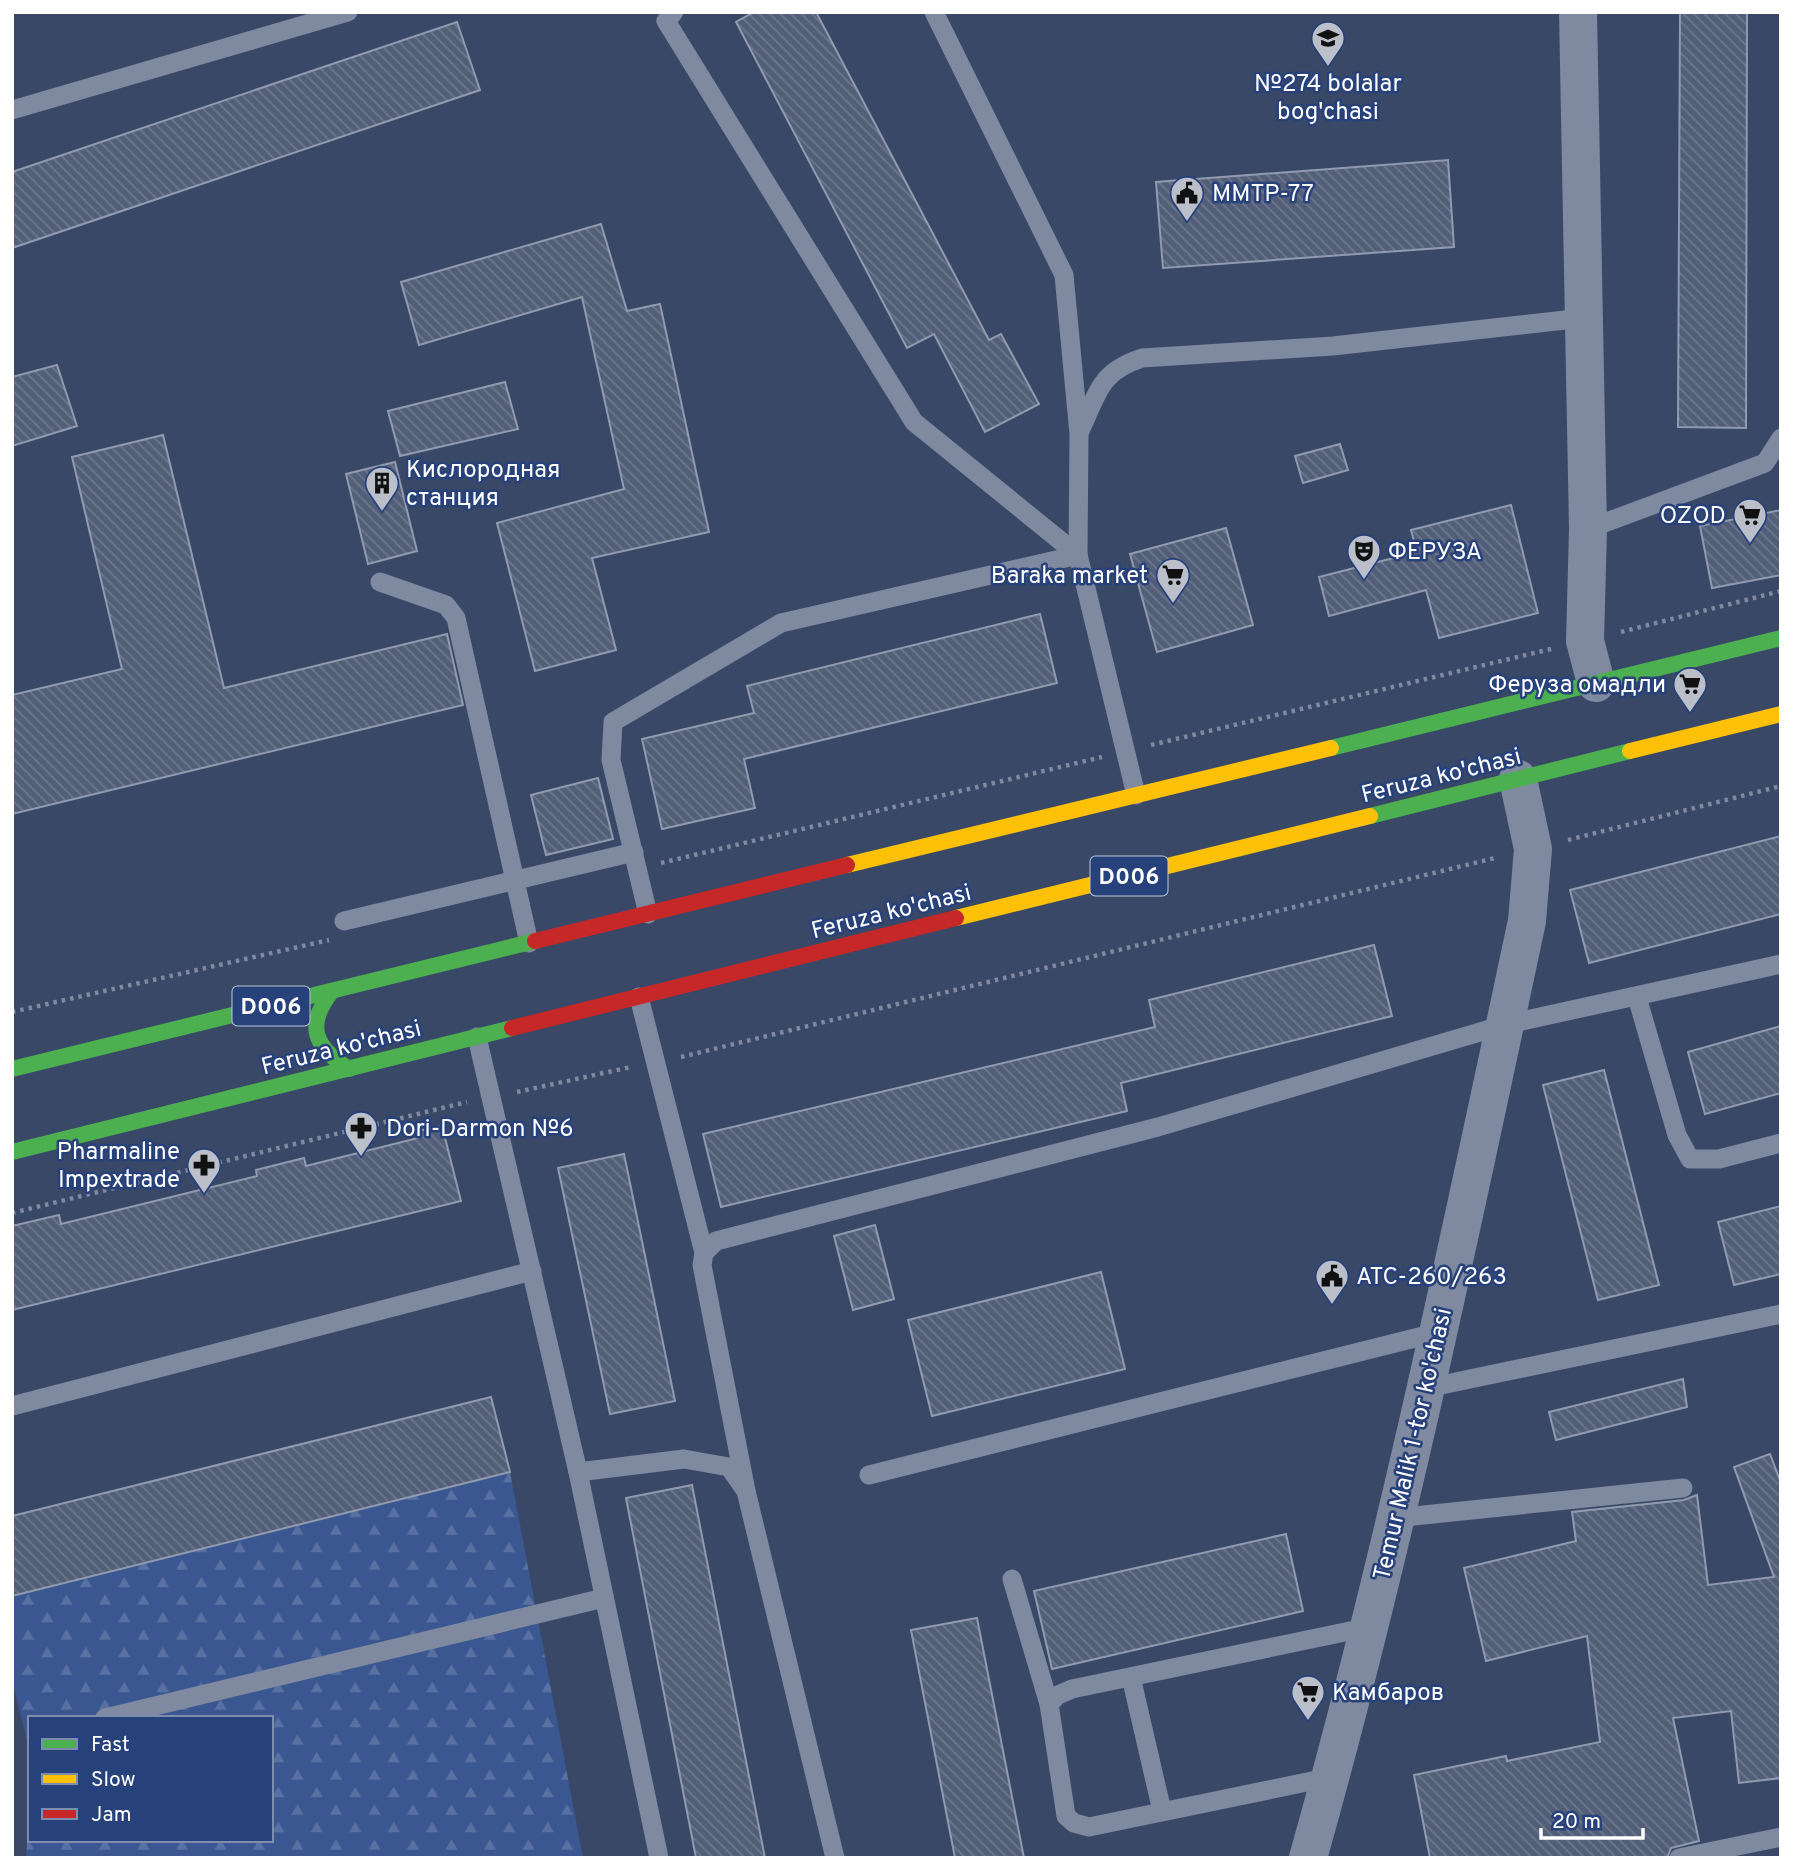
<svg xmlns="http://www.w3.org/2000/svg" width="1793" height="1870" font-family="Overpass,sans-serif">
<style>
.forest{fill:url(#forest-firs)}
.building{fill:url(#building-back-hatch);stroke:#919aae;stroke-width:2}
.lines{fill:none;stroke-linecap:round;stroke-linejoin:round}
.path{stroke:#7f899f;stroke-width:4.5;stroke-dasharray:3.5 5;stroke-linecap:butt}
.lane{stroke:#7f899f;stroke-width:19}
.street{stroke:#7f899f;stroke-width:38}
.fast{stroke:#4caf50;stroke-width:16}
.slow{stroke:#ffc107;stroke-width:16}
.jam{stroke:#c62828;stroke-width:16}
.labels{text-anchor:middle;stroke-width:5;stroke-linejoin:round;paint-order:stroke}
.shield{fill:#27417b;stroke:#bec6d7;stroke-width:2}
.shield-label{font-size:23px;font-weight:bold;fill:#fff}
.poi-label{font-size:24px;fill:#fff;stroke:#27417b;text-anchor:start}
.street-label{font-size:24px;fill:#fff;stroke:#27417b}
</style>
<defs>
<pattern id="forest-firs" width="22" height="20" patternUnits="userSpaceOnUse" patternTransform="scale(1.75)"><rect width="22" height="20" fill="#3b5792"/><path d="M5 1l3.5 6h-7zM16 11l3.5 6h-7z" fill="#5870a2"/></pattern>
<pattern id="building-back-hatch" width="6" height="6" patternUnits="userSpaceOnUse" patternTransform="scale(1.75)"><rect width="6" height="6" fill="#535f78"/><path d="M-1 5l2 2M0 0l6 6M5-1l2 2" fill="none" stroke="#6d778c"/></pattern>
</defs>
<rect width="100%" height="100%" fill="#3a4868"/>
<polygon class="forest" points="510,1472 583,1858 26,1858 30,1803 30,1840 271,1840 271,1718 30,1718 30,1752 12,1680 12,1596"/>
<g class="building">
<polygon points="754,12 816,12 989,340 1001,334 1039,404 985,432 934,334 907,348 736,22"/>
<polygon points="1680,12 1747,12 1746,428 1678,427"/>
<polygon points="457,22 480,90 12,248 12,172"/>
<polygon points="1448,160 1454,247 1163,268 1156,182"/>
<polygon points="601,224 627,311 660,304 709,532 592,558 616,650 535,671 497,523 624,489 582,297 419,345 401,282"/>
<polygon points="57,365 77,426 12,446 12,377"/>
<polygon points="505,382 518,429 400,456 388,411"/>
<polygon points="163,435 224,688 447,634 463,705 12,814 12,695 122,669 72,457"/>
<polygon points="1340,444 1348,470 1303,483 1295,456"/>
<polygon points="395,462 417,551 368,564 346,474"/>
<polygon points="1511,505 1538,613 1439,638 1426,590 1329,616 1319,577 1417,552 1411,530"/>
<polygon points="1781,510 1781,575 1712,588 1700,526"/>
<polygon points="1226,528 1253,625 1157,652 1130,554"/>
<polygon points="1040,614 1057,683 744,759 755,808 662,829 642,739 754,713 747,686"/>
<polygon points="598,778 613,839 546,855 531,795"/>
<polygon points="1781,836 1781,914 1589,963 1570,890"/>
<polygon points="1374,945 1392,1016 1121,1083 1127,1111 721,1207 703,1134 1155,1027 1149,1000"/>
<polygon points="1781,1026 1781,1093 1705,1114 1688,1052"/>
<polygon points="1604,1070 1659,1285 1598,1300 1543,1085"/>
<polygon points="442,1126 461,1201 12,1310 12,1226 59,1215 61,1224 257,1176 256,1170 304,1158 306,1166 418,1138 417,1131"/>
<polygon points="624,1154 675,1401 610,1414 558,1168"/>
<polygon points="1781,1206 1781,1274 1734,1285 1718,1222"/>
<polygon points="875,1225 894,1299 853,1310 834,1236"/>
<polygon points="1101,1272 1125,1369 932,1416 908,1320"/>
<polygon points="1683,1379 1687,1407 1556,1440 1549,1412"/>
<polygon points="491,1397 510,1472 12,1596 12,1516"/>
<polygon points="1770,1454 1781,1483 1781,1778 1739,1783 1731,1711 1673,1718 1699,1841 1671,1848 1667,1858 1430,1858 1414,1775 1506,1756 1507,1761 1600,1742 1587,1636 1486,1661 1464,1568 1576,1541 1572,1512 1684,1500 1697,1495 1708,1585 1774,1577 1734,1467"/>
<polygon points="692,1485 765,1858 696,1858 626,1498"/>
<polygon points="1286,1534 1303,1611 1052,1669 1034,1591"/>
<polygon points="977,1618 1024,1858 955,1858 911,1630"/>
</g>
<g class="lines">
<g class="path">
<polyline points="1621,632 1781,591"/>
<polyline points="1151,745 1551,649"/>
<polyline points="1568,840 1781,786"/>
<polyline points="661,863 1102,757"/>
<polyline points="12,1012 329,940"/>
<polyline points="681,1057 1495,858"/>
<polyline points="517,1092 631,1067"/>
<polyline points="12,1213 467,1102"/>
</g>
<g class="lane">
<polyline points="674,12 666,21 914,422 1078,555 1136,795"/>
<polyline points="12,110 348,12"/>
<path d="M1080,431C1098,393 1099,372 1142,358L1333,346L1583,318"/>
<polyline points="1588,529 1765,463 1781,438"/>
<polyline points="380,582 446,605 456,618 529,943"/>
<polyline points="648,914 611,760 613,722 781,623 1078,555 1079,434 1064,275 934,12"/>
<polyline points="344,921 634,852"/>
<polyline points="639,997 704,1253"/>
<polyline points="1637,997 1677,1135 1690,1159 1719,1159 1781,1143"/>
<polyline points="477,1037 578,1472 659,1858"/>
<polyline points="1427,1388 1781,1314"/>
<polyline points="12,1406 532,1271"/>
<polyline points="578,1472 684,1459 729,1467 746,1491 835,1858"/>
<polyline points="869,1475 1439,1332"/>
<polyline points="746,1491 702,1265 704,1253 716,1241 1158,1127 1504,1025 1781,964"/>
<polyline points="1395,1518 1683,1488"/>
<polyline points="1012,1579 1049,1704"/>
<polyline points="1131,1677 1162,1811"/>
<polyline points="105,1718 604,1598"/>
<polyline points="1331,1777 1089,1827 1074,1823 1066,1816 1049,1704 1058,1695 1072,1689 1369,1627"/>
<polyline points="1679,1858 1781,1837"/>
</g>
<g class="street">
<polyline points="1578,12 1588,529 1585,641 1596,683"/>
<path d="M1308,1858C1395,1549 1460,1235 1527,921L1533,849L1518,779"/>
</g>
<g class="fast">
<polyline points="1331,748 1781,638"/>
<polyline points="1370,816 1630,751"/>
<path d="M332,991C305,1025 314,1047 349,1069"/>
<polyline points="12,1069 535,941"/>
<polyline points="12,1152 512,1028"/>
</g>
<g class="slow">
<polyline points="1630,751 1781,714"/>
<polyline points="847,865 1331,748"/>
<polyline points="956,918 1370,816"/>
</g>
<g class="jam">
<polyline points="535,941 847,865"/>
<polyline points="512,1028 956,918"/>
</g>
</g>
<defs>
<symbol id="school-pin" viewBox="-11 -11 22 30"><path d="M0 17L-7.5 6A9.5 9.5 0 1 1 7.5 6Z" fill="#babfca" stroke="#27417b"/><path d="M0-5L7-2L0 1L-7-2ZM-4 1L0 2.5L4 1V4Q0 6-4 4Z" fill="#111"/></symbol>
<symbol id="civic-pin" viewBox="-11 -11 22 30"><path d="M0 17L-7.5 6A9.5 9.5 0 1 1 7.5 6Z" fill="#babfca" stroke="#27417b"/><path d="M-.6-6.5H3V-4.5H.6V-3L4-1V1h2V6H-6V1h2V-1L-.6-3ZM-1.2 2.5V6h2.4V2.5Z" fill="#111"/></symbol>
<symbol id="building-pin" viewBox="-11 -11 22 30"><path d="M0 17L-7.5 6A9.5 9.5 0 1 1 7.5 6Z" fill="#babfca" stroke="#27417b"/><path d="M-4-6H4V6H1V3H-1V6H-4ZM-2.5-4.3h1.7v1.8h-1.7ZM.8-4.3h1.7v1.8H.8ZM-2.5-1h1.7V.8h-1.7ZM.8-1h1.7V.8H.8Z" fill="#111"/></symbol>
<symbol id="supermarket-pin" viewBox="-11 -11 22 30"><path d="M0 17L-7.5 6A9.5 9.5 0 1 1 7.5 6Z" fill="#babfca" stroke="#27417b"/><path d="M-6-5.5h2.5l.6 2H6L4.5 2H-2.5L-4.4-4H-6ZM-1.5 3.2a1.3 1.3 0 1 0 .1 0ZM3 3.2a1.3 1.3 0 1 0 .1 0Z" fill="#111"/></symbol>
<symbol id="theatre-pin" viewBox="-11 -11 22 30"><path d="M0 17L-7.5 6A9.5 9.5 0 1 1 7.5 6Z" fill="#babfca" stroke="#27417b"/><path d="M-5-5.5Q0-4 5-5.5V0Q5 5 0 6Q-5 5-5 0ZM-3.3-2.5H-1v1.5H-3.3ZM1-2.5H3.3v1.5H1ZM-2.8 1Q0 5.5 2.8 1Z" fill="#111"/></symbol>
<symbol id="pharmacy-pin" viewBox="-11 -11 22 30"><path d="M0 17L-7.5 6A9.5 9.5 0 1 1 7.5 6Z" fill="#babfca" stroke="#27417b"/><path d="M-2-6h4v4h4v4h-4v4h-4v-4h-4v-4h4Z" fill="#111"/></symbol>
</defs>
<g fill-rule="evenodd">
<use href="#school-pin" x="1309" y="19" width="38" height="52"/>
<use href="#civic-pin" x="1168" y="174" width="38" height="52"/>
<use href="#building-pin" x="363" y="464" width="38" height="52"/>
<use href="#supermarket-pin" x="1731" y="496" width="38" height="52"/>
<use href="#theatre-pin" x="1345" y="532" width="38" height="52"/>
<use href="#supermarket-pin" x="1154" y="556" width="38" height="52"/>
<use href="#supermarket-pin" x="1671" y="665" width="38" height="52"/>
<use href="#pharmacy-pin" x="342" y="1109" width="38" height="52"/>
<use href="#pharmacy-pin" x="185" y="1146" width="38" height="52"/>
<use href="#civic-pin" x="1313" y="1257" width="38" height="52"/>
<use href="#supermarket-pin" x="1289" y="1673" width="38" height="52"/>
</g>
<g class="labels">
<g class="shield">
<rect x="1090.5" y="856.5" width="77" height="39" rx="5"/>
<rect x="232.5" y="986.5" width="77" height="39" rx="5"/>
</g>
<g class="shield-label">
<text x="1129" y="884">D006</text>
<text x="271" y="1014">D006</text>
</g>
<g class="poi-label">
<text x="1328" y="91" text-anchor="middle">№274 bolalar<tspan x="1328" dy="28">bog'chasi</tspan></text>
<text x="1212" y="201">MMTP-77</text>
<text x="406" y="477">Кислородная<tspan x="406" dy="28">станция</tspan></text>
<text x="1726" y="523" text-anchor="end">OZOD</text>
<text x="1388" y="559">ФЕРУЗА</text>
<text x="1148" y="583" text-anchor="end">Baraka market</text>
<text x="1666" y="692" text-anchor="end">Феруза омадли</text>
<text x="386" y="1136">Dori-Darmon №6</text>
<text x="180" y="1159" text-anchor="end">Pharmaline<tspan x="180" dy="28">Impextrade</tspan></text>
<text x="1356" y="1284">АТС-260/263</text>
<text x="1332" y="1700">Камбаров</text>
</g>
<g class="street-label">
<text transform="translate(1441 775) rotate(-14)" y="8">Feruza ko'chasi</text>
<text transform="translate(891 911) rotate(-14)" y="8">Feruza ko'chasi</text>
<text transform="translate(341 1047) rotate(-14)" y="8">Feruza ko'chasi</text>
<text transform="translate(1412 1444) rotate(-77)" y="8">Temur Malik 1-tor ko'chasi</text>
</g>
</g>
<rect width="1793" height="1870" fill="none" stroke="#ffffff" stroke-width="28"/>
<rect x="28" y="1716" width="245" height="126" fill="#27417b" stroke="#7d8db0" stroke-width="2"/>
<rect x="42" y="1739" width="35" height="10" fill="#4caf50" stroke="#7d8db0" stroke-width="2"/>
<text x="91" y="1751" font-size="21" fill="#ffffff">Fast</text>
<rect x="42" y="1774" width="35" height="10" fill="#ffc107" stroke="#7d8db0" stroke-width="2"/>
<text x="91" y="1786" font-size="21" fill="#ffffff">Slow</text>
<rect x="42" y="1809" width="35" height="10" fill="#c62828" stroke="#7d8db0" stroke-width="2"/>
<text x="91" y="1821" font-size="21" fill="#ffffff">Jam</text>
<path d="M1541 1828v10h102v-10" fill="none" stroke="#ffffff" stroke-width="3.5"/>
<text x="1552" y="1828" font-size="21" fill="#ffffff" stroke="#27417b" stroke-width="5" paint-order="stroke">20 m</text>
</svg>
